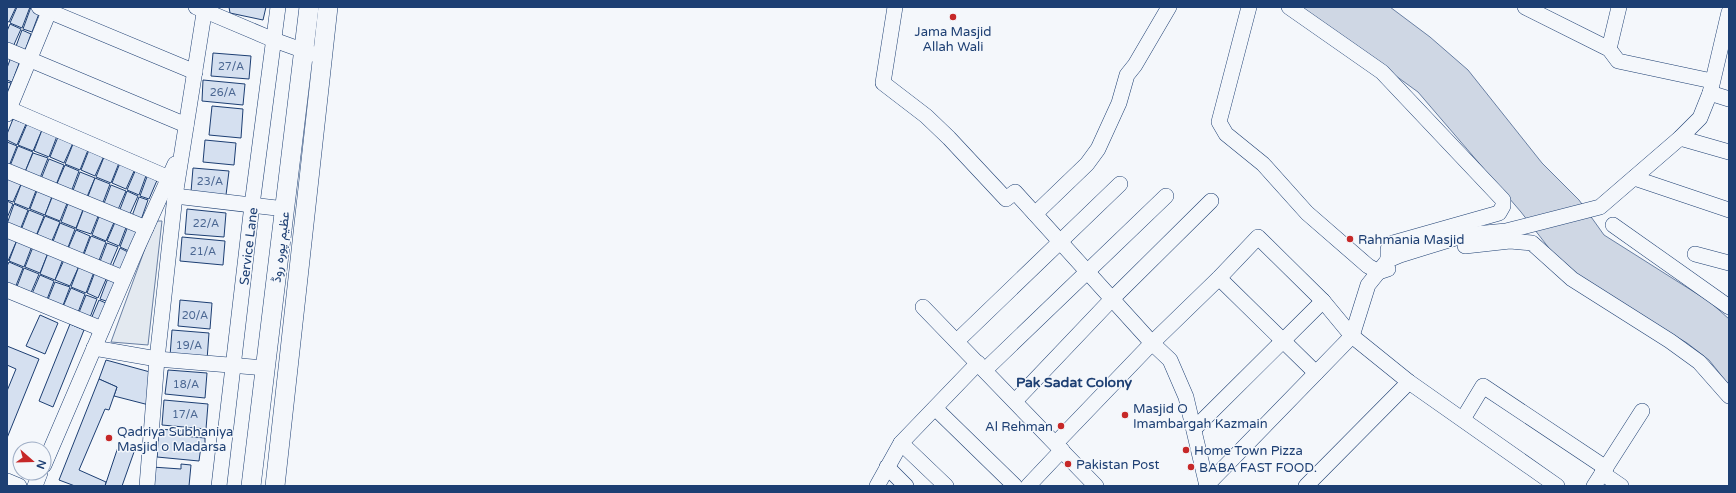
<svg xmlns="http://www.w3.org/2000/svg" width="1736" height="493" font-family="'Varela Round',Vazirmatn,sans-serif">
<style>
.green{fill:#e3e9f0;stroke:#687fa3}
.water{fill:#cfd7e4;stroke:#687fa3}
.building{fill:#d5e0f0;stroke:#1d3f73}
.lines{fill:none;stroke-linecap:round;stroke-linejoin:round}
.minor-casing{stroke:#1d3f73;stroke-width:16}
.major-casing{stroke:#1d3f73;stroke-width:20}
.minor{stroke:#f4f7fb;stroke-width:15}
.major{stroke:#f4f7fb;stroke-width:19}
.poi-dot{fill:#c62828;stroke:#f4f7fb;stroke-width:1.5}
.labels{text-anchor:middle;stroke-width:3;stroke-linejoin:round;paint-order:stroke}
.number-label{font-size:11px;fill:#4b6792}
.poi-label{font-size:13px;fill:#1d3f73;stroke:#f4f7fb;text-anchor:start}
.street-label{font-size:13px;fill:#1d3f73;stroke:#f4f7fb}
.neighbourhood-label{font-size:14px;font-weight:bold;fill:#1d3f73;stroke:#f4f7fb}
</style>
<rect width="100%" height="100%" fill="#f4f7fb"/>
<polygon class="green" points="155,221 162,221 148,345 111,342"/>
<polygon class="water" points="1301,7 1390,7 1430,37 1468,70 1542,163 1579,200 1604,235 1710,302 1729,319 1729,385 1709,360 1687,343 1615,300 1577,274 1552,252 1521,212 1418,92"/>
<g class="building">
<polygon points="7,7 16,7 9,22 7,21"/>
<polygon points="17,7 30,7 22,28 10,23"/>
<polygon points="31,7 40,11 32,32 23,29"/>
<polygon points="229,7 266,7 263,20 230,13"/>
<polygon points="10,24 21,29 12,49 7,47 7,31"/>
<polygon points="22,30 31,34 24,53 15,49"/>
<polygon points="213,53 251,56 249,79 211,76"/>
<polygon points="11,57 20,61 12,82 7,80 7,68"/>
<polygon points="203,80 245,84 243,105 202,101"/>
<polygon points="7,82 11,83 7,94"/>
<polygon points="212,106 243,109 241,138 209,135"/>
<polygon points="13,119 26,124 17,145 7,140 7,134"/>
<polygon points="27,124 42,130 33,151 18,145"/>
<polygon points="42,130 57,136 49,157 34,151"/>
<polygon points="58,137 73,143 64,163 50,157"/>
<polygon points="205,140 236,143 234,165 203,162"/>
<polygon points="7,142 17,146 9,166 7,165"/>
<polygon points="73,144 88,150 80,170 65,164"/>
<polygon points="18,146 33,152 25,172 10,166"/>
<polygon points="89,150 104,156 95,176 81,170"/>
<polygon points="33,153 48,158 40,178 25,172"/>
<polygon points="104,157 119,163 111,183 96,177"/>
<polygon points="49,159 64,165 56,185 41,179"/>
<polygon points="120,163 135,169 126,189 112,183"/>
<polygon points="65,165 79,171 71,192 56,186"/>
<polygon points="193,168 229,171 226,195 191,192"/>
<polygon points="136,169 147,173 139,195 127,190"/>
<polygon points="80,172 95,178 86,199 72,193"/>
<polygon points="148,174 158,178 149,199 140,196"/>
<polygon points="7,176 22,182 13,202 7,200"/>
<polygon points="95,178 110,184 102,205 87,199"/>
<polygon points="22,182 37,188 29,209 14,203"/>
<polygon points="111,185 126,191 117,212 103,206"/>
<polygon points="38,188 53,194 45,215 30,209"/>
<polygon points="127,191 138,196 129,216 119,212"/>
<polygon points="53,195 68,201 60,221 45,215"/>
<polygon points="139,197 148,200 141,220 132,216"/>
<polygon points="7,201 13,204 7,218"/>
<polygon points="69,201 84,207 76,228 61,222"/>
<polygon points="14,204 28,210 20,230 7,224"/>
<polygon points="84,208 99,214 91,234 76,229"/>
<polygon points="187,209 226,213 224,237 185,234"/>
<polygon points="29,210 44,216 36,236 21,230"/>
<polygon points="100,214 115,220 106,241 92,235"/>
<polygon points="45,216 60,222 51,243 36,237"/>
<polygon points="116,220 127,225 119,246 107,241"/>
<polygon points="60,223 75,229 67,250 52,244"/>
<polygon points="128,226 138,230 129,251 120,247"/>
<polygon points="76,230 90,236 82,257 67,251"/>
<polygon points="7,236 17,240 8,261 7,260"/>
<polygon points="91,236 106,242 98,263 83,257"/>
<polygon points="182,237 225,241 223,265 180,261"/>
<polygon points="17,240 32,246 24,267 9,261"/>
<polygon points="107,243 118,247 109,268 99,264"/>
<polygon points="33,247 48,253 40,273 25,267"/>
<polygon points="120,248 128,252 121,271 112,267"/>
<polygon points="48,253 63,259 55,280 40,274"/>
<polygon points="64,260 79,266 70,286 55,280"/>
<polygon points="9,262 23,268 15,288 7,285 7,266"/>
<polygon points="79,266 94,272 86,293 71,287"/>
<polygon points="24,268 39,274 30,295 16,289"/>
<polygon points="95,272 107,277 98,298 87,293"/>
<polygon points="40,275 54,281 46,302 31,296"/>
<polygon points="108,278 117,281 109,302 100,299"/>
<polygon points="55,282 70,287 62,308 47,302"/>
<polygon points="71,288 85,294 77,315 62,309"/>
<polygon points="86,295 97,299 89,320 78,315"/>
<polygon points="99,300 108,304 100,323 91,319"/>
<polygon points="180,300 212,303 210,329 178,326"/>
<polygon points="40,315 58,323 45,354 26,346"/>
<polygon points="70,324 84,330 53,407 39,401"/>
<polygon points="172,330 209,333 207,360 170,356"/>
<polygon points="7,346 39,359 7,438 7,391 16,369 7,365"/>
<polygon points="106,360 150,372 149,405 114,396 117,387 99,379"/>
<polygon points="168,370 207,373 205,398 165,394"/>
<polygon points="99,379 117,387 109,410 105,409 79,470 106,482 105,486 75,486 59,480"/>
<polygon points="164,400 208,404 206,429 162,425"/>
<polygon points="159,429 183,431 183,436 205,438 205,447 201,446 199,461 157,457"/>
<polygon points="118,447 134,452 122,486 105,486"/>
<polygon points="181,464 191,465 189,486 154,486 152,467 181,469"/>
</g>
<g class="lines">
<defs>
<g id="minor">
<polyline points="39,7 195,72"/>
<polyline points="196,7 274,40 313,54"/>
<polyline points="895,7 883,83 926,116 949,138 1006,199 1015,192 1152,343 1170,360 1186,397 1207,486"/>
<polyline points="1249,7 1219,122 1226,134 1263,164 1307,213 1368,266 1379,272 1388,269"/>
<polyline points="1289,7 1382,72 1503,200 1503,206 1499,213 1393,243 1388,249 1388,260"/>
<polyline points="1525,7 1609,49 1618,61 1712,81"/>
<polyline points="1609,49 1619,7"/>
<polyline points="7,50 186,125"/>
<polyline points="1710,93 1729,99"/>
<polyline points="7,108 169,178"/>
<polyline points="7,114 51,7"/>
<polyline points="1680,138 1729,152"/>
<polyline points="7,171 146,228"/>
<polyline points="1634,178 1729,210"/>
<polyline points="175,196 285,209"/>
<polyline points="1035,214 1087,164 1098,149 1119,103 1127,75 1135,65 1169,7"/>
<polyline points="1613,225 1729,307"/>
<polyline points="7,230 123,278"/>
<polyline points="1465,246 1510,241 1532,243 1572,279 1670,341 1699,362 1729,396"/>
<polyline points="1695,254 1729,263"/>
<polyline points="1219,278 1316,373"/>
<polyline points="7,290 102,329"/>
<polyline points="923,307 1096,486"/>
<polyline points="957,341 1120,184"/>
<polyline points="94,348 157,359 266,368"/>
<polyline points="985,370 1166,196"/>
<polyline points="1015,401 1112,299 1211,201"/>
<polyline points="935,408 1015,486"/>
<polyline points="1463,419 1483,386 1606,468"/>
<polyline points="1194,429 1323,301"/>
<polyline points="901,443 946,486"/>
<polyline points="1056,443 1152,343 1219,278 1258,237 1323,301 1352,336 1409,382 1557,486"/>
<polyline points="44,465 137,248 175,164"/>
<polyline points="887,467 906,486"/>
<polyline points="1602,473 1621,486"/>
<polyline points="7,481 19,486"/>
<polyline points="35,486 40,473"/>
<polyline points="147,486 157,359 175,196 205,7"/>
<polyline points="219,486 252,205 278,7"/>
<polyline points="877,486 901,443 978,363"/>
<polyline points="1028,486 1062,450"/>
<polyline points="1206,486 1352,336 1368,285 1388,260 1400,255 1465,235 1506,231 1600,207 1680,138 1700,118 1710,93 1729,12"/>
<polyline points="1306,486 1409,382"/>
<polyline points="1594,486 1642,411"/>
</g>
<g id="major">
<polyline points="251,486 309,7"/>
<polyline points="275,486 328,7"/>
</g>
</defs>
<use href="#minor" class="minor-casing"/>
<use href="#major" class="major-casing"/>
<use href="#minor" class="minor"/>
<use href="#major" class="major"/>
</g>
<g class="poi-dot">
<circle cx="953" cy="17" r="4"/>
<circle cx="1350" cy="239" r="4"/>
<circle cx="1125" cy="415" r="4"/>
<circle cx="1061" cy="426" r="4"/>
<circle cx="109" cy="438" r="4"/>
<circle cx="1186" cy="450" r="4"/>
<circle cx="1068" cy="464" r="4"/>
<circle cx="1191" cy="467" r="4"/>
</g>
<g class="labels">
<g class="number-label">
<text x="231" y="70">27/A</text>
<text x="223" y="96">26/A</text>
<text x="210" y="185">23/A</text>
<text x="206" y="227">22/A</text>
<text x="203" y="255">21/A</text>
<text x="195" y="319">20/A</text>
<text x="189" y="349">19/A</text>
<text x="186" y="388">18/A</text>
<text x="185" y="418">17/A</text>
</g>
<g class="poi-label">
<text x="953" y="36" text-anchor="middle">Jama Masjid<tspan x="953" dy="15">Allah Wali</tspan></text>
<text x="1358" y="244">Rahmania Masjid</text>
<text x="1133" y="413">Masjid O<tspan x="1133" dy="15">Imambargah Kazmain</tspan></text>
<text x="1053" y="431" text-anchor="end">Al Rehman</text>
<text x="117" y="436">Qadriya Subhaniya<tspan x="117" dy="15">Masjid o Madarsa</tspan></text>
<text x="1194" y="455">Home Town Pizza</text>
<text x="1076" y="469">Pakistan Post</text>
<text x="1199" y="472">BABA FAST FOOD.</text>
</g>
<g class="street-label">
<text transform="translate(248 246) rotate(-83)" y="5">Service Lane</text>
<text transform="translate(280 247) rotate(-83)" y="5">عظیم پورہ روڈ</text>
</g>
<g class="neighbourhood-label">
<text x="1074" y="387">Pak Sadat Colony</text>
</g>
</g>
<rect width="1736" height="493" fill="none" stroke="#1d3f73" stroke-width="16"/>
<g transform="translate(32 461) rotate(110)"><circle r="19" fill="#f4f7fb" stroke="#9eadc5"/>
<path d="M0-3L7 15L0 10L-7 15Z" fill="#c62828"/>
<text y="-6" font-size="11" font-weight="bold" text-anchor="middle" fill="#1d3f73">N</text>
</g>
</svg>
